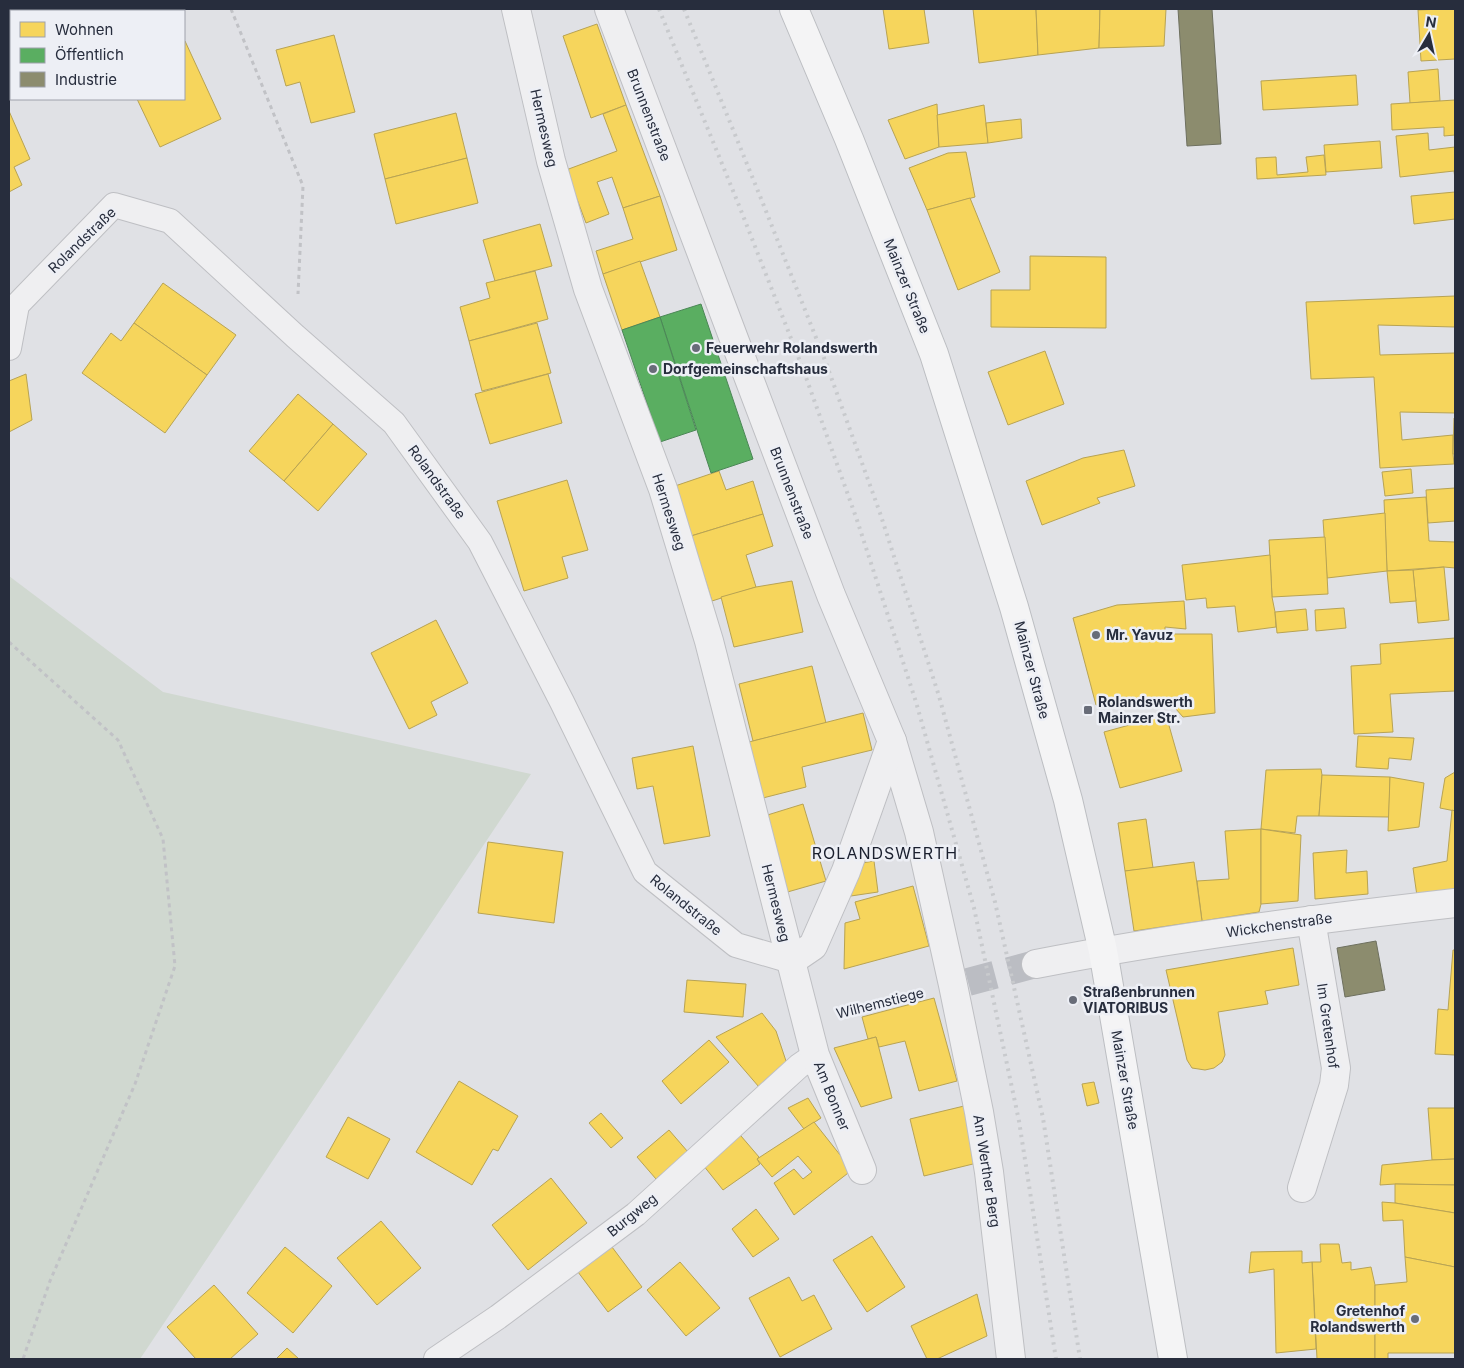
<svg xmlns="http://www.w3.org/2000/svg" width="1464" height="1368" font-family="Inter,sans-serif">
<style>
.green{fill:#d0d8d0}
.homes{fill:#f6d55c;stroke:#b8a353}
.public{fill:#5aae61;stroke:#4b8756}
.industry{fill:#8c8c6e;stroke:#6e705f}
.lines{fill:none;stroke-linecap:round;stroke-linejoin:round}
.street-tunnel{stroke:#bbbdc3;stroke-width:28;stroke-dasharray:28 14;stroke-linecap:butt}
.lane-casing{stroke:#bebfc3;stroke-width:26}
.street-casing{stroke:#bebfc3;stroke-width:30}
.primary-casing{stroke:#bcbec2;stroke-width:30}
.path{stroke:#c1c2c6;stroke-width:3;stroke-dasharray:4 4;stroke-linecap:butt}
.lane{stroke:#efeff1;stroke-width:24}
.street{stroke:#efeff1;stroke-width:28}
.primary{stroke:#f4f4f5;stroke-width:28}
.rail{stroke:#c8cacd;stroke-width:4;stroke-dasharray:2.5 5;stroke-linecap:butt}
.poi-dot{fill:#686c78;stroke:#edeff5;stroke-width:2}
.labels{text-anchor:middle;stroke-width:5;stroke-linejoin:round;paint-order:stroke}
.street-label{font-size:14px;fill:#272d3d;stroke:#edeff5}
.poi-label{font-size:14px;font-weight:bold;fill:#272d3d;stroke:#edeff5;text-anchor:start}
.quarter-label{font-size:16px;letter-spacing:1px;fill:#1a1f2e;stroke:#edeff5}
</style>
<rect width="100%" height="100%" fill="#e0e1e5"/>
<polygon class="green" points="9,576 163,692 531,774 140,1359 9,1359"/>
<g class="homes">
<polygon points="883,9 924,9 929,43 889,49"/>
<polygon points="973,9 1036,9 1038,55 979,63"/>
<polygon points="1036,9 1100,9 1099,48 1038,55"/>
<polygon points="1100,9 1166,9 1164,46 1099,48"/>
<polygon points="1443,9 1455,9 1455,59 1421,61 1418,10"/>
<polygon points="597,24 626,105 591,118 563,36"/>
<polygon points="334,35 355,112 311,123 300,82 286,86 276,50"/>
<polygon points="185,41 221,119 160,147 137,99 184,99 184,42"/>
<polygon points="1438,69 1440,101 1410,103 1408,72"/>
<polygon points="1356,75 1358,105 1263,110 1261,81"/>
<polygon points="1455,100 1455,135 1444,136 1444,127 1392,130 1391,104"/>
<polygon points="937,104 939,147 905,159 888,120"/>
<polygon points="626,105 660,196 623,208 612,177 597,182 609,214 586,223 566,170 617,151 603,114"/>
<polygon points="984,105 988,143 939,147 937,115"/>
<polygon points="9,111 30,159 14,167 22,185 9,192"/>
<polygon points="456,113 467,158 385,179 374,134"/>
<polygon points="1021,119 1022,138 988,143 986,123"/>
<polygon points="1428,133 1429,150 1455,147 1455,179 1454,171 1400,177 1396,136"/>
<polygon points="1380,141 1382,168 1326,172 1324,145"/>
<polygon points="966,152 975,197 927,210 909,168 948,153"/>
<polygon points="1324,155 1326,175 1257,179 1256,158 1276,157 1277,175 1308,172 1306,157"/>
<polygon points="467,158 478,203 396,224 385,179"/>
<polygon points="1455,192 1455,219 1414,224 1411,196"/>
<polygon points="660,196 677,250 603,274 596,251 633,239 623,208"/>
<polygon points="970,198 1000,272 958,290 927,210"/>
<polygon points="540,224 552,266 495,281 483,240"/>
<polygon points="1030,256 1106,257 1106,328 991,327 991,290 1030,290"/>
<polygon points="640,261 660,317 622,330 603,274"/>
<polygon points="535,271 548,319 469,341 460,307 490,298 486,283"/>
<polygon points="163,283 236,335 207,375 134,323"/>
<polygon points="1455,296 1455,327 1378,325 1380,355 1455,353 1455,413 1400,412 1402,440 1453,435 1453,454 1454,464 1380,468 1374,377 1311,379 1306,302"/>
<polygon points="134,323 207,375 165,433 82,373 111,333 121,341"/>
<polygon points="537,323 551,373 482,391 469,341"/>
<polygon points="1045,351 1064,404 1008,425 988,372"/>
<polygon points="26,374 32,420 9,432 9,381"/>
<polygon points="548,374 562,423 490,444 475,394"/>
<polygon points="298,394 333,424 284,481 249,451"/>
<polygon points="1454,418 1455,418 1455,454 1453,454"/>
<polygon points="333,424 367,454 318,511 284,481"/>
<polygon points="1124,450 1135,486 1097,498 1100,503 1042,525 1026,481 1083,458"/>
<polygon points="1411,469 1413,493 1385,496 1382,472"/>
<polygon points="719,471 726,490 753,481 763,514 691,536 675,486"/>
<polygon points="567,480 588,550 562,557 568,578 524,591 497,501"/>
<polygon points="1455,488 1455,521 1428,523 1426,490"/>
<polygon points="1426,497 1429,541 1455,542 1455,568 1444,567 1387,571 1384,500"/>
<polygon points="1385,513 1387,571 1327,578 1323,520"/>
<polygon points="763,514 773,546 746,555 756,587 712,601 691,536"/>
<polygon points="1325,537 1328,594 1272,597 1269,540"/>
<polygon points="1270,555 1272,597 1275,612 1276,627 1238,632 1235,606 1207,608 1206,598 1186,600 1182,565"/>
<polygon points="1444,567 1449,620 1418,623 1413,570"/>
<polygon points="1413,570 1416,601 1390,603 1387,571"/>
<polygon points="792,581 803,632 734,647 721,597 756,587"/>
<polygon points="1184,601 1186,629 1165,627 1165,634 1212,634 1215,713 1183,717 1168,700 1096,705 1073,618 1117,605"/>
<polygon points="1344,608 1346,628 1316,631 1315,610"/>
<polygon points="1306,609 1308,630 1277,633 1275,612"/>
<polygon points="436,620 468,683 431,702 437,715 409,729 371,653"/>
<polygon points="1455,638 1455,691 1390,694 1393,732 1354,734 1351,666 1381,664 1380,644"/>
<polygon points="812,666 826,723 753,741 739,684"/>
<polygon points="863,713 872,750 802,767 806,787 759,799 745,743"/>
<polygon points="1166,715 1182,771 1120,788 1104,732"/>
<polygon points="1358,736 1414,738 1411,760 1389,758 1388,769 1356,767"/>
<polygon points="693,746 710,836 664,844 653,786 637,789 632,758"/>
<polygon points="1321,769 1322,775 1319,816 1297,816 1295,833 1261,829 1266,770"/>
<polygon points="1455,772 1455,811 1440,808 1445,778"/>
<polygon points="1322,775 1390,777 1389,817 1319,816"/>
<polygon points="1390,777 1424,783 1419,827 1388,831"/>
<polygon points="803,804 826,881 784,893 761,817"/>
<polygon points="1452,810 1455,811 1455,890 1417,896 1413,868 1447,861"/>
<polygon points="1146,819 1153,868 1125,871 1118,823"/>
<polygon points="1261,829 1261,904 1259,912 1202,921 1197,881 1229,879 1225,831"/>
<polygon points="1261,829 1301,835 1298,901 1261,904"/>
<polygon points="488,842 563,852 554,923 478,913"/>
<polygon points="1347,850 1346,873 1367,871 1368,894 1315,899 1313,853"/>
<polygon points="874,861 878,892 844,897 856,864"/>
<polygon points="1194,862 1202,921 1134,931 1125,871"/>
<polygon points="913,886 929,946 844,969 845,923 860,919 855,902"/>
<polygon points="1293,948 1299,985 1265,991 1268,1004 1218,1012 1225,1055 1222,1062 1214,1068 1205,1070 1192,1068 1187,1060 1166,970"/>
<polygon points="1453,950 1455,950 1455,1055 1435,1054 1438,1009 1448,1010"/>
<polygon points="687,980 746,984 743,1017 684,1012"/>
<polygon points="934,998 957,1081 919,1091 905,1041 879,1047 876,1037 868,1039 862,1017"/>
<polygon points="762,1013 776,1031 787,1064 759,1087 716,1037"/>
<polygon points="876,1037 892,1098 861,1107 834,1048"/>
<polygon points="709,1040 729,1062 681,1104 662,1081"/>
<polygon points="459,1081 518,1116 498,1151 493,1149 472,1185 416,1152"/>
<polygon points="1094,1082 1099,1103 1087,1106 1082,1084"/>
<polygon points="808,1098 821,1118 804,1129 788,1108"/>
<polygon points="964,1106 977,1163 924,1176 910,1119"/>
<polygon points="1428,1108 1455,1108 1455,1159 1432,1160"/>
<polygon points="601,1113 623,1138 611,1148 589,1123"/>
<polygon points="348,1117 390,1139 368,1179 326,1157"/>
<polygon points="814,1122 852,1170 794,1215 774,1183 794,1169 803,1179 812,1172 798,1156 772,1177 757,1159"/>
<polygon points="735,1129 759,1157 757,1159 760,1164 723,1190 699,1160"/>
<polygon points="669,1130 688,1152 656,1179 637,1157"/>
<polygon points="1455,1159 1455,1185 1395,1184 1380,1185 1382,1165 1432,1160"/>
<polygon points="551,1178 587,1223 528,1270 492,1225"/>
<polygon points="1395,1184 1455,1185 1455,1213 1395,1203"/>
<polygon points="1382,1202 1395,1203 1455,1213 1455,1267 1405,1257 1403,1220 1383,1221"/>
<polygon points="756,1209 779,1239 753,1257 732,1229"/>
<polygon points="381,1221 421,1268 377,1305 337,1258"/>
<polygon points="872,1236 905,1287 867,1312 833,1260"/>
<polygon points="1320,1244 1339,1244 1342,1263 1351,1262 1351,1270 1371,1267 1375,1285 1375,1359 1317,1359 1312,1262 1321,1262"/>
<polygon points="285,1247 332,1286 293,1333 247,1293"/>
<polygon points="612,1247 642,1287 608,1312 578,1272"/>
<polygon points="1302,1251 1302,1263 1312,1262 1316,1349 1276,1353 1274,1269 1249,1273 1251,1252"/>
<polygon points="1405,1257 1455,1267 1455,1353 1388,1353 1388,1359 1375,1359 1375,1285 1407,1282"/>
<polygon points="680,1262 720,1308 686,1336 647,1290"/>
<polygon points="789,1277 802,1301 814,1295 832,1329 780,1357 749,1298"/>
<polygon points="214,1285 258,1334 230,1359 196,1359 167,1327"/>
<polygon points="977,1294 987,1336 937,1359 927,1359 911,1326"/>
<polygon points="287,1348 299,1359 276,1359"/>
</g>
<g class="public">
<polygon points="701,304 753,459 711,473 660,317"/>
<polygon points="660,317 696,430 660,442 622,330"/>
</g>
<g class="industry">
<polygon points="1178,9 1212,9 1221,144 1187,146"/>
<polygon points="1376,941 1385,990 1345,997 1337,948"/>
</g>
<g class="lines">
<polyline class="street-tunnel" points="968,982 1036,964"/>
<defs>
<g id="lane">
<polyline points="9,348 17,305 114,205 170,221 295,336 394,423 480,542 562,702 645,872 736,945 791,961"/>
<polyline points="436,1359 498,1317 636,1214 799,1066 815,1055"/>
</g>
<g id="street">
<polyline points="516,9 551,161 588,289 663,489 709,641 815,1055 862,1170"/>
<polyline points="609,9 831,595 892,741 919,832 953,985 979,1112 989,1172 1011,1359"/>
<polyline points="791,961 813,946 846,871 892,741"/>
<path d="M1036,964C1175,937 1315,919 1455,903"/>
<polyline points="1302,1188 1334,1085 1336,1068 1311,920"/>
</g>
<polyline id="primary" points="794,9 849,139 934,354 1014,607 1068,800 1103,951 1173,1359"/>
</defs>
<use href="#lane" class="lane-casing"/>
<use href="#street" class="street-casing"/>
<use href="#primary" class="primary-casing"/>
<g class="path">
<polyline points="231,9 303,186 298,294"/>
<polyline points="9,642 118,740 163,839 175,966 135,1084 50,1281 23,1359"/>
<polyline points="840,1013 921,993"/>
</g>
<use href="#lane" class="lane"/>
<use href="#street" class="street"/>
<use href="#primary" class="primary"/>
<g class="rail">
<polyline points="659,9 740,208 803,369 857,520 916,702 974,908 1019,1121 1056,1359"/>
<polyline points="684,9 762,201 826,363 880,513 939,696 995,902 1043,1118 1080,1359"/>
</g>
</g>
<g class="poi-dot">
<circle cx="696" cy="348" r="5"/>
<circle cx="653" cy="369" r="5"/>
<circle cx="1096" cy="635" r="5"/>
<rect x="1083" y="705" width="10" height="10" rx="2.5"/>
<circle cx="1073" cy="1000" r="5"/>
<circle cx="1415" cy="1319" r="5"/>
</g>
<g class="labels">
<g class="street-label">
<text transform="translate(649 115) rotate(69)" y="5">Brunnenstraße</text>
<text transform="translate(544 128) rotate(77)" y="5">Hermesweg</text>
<text transform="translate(82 240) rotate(-44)" y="5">Rolandstraße</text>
<text transform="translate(907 286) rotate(68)" y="5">Mainzer Straße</text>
<text transform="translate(437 482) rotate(54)" y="5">Rolandstraße</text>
<text transform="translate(792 493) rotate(69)" y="5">Brunnenstraße</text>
<text transform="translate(669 512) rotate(72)" y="5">Hermesweg</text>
<text transform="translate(1032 670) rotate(75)" y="5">Mainzer Straße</text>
<text transform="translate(776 903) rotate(76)" y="5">Hermesweg</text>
<text transform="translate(686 905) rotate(39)" y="5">Rolandstraße</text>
<text transform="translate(1279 925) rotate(-8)" y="5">Wickchenstraße</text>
<text transform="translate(880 1003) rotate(-14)" y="5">Wilhemstiege</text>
<text transform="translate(1328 1026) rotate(82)" y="5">Im Gretenhof</text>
<text transform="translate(1125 1080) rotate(80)" y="5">Mainzer Straße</text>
<text transform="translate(832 1096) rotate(68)" y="5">Am Bonner</text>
<text transform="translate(987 1171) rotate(81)" y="5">Am Werther Berg</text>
<text transform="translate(632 1215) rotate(-39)" y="5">Burgweg</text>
</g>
<g class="poi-label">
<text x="706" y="353">Feuerwehr Rolandswerth</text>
<text x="663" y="374">Dorfgemeinschaftshaus</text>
<text x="1106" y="640">Mr. Yavuz</text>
<text x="1098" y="707">Rolandswerth<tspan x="1098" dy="16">Mainzer Str.</tspan></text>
<text x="1083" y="997">Straßenbrunnen<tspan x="1083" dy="16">VIATORIBUS</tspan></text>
<text x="1405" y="1316" text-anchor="end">Gretenhof<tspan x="1405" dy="16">Rolandswerth</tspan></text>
</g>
<g class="quarter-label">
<text x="885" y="859">ROLANDSWERTH</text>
</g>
</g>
<rect width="1464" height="1368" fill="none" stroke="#272d3d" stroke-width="20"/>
<rect x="10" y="10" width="175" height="90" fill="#edeff5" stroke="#9ea1ab"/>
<rect x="20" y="22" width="25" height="15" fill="#f6d55c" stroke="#9ea1ab"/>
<text x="55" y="35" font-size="15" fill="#272d3d">Wohnen</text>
<rect x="20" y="48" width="25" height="15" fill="#5aae61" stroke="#9ea1ab"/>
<text x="55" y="60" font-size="15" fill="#272d3d">Öffentlich</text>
<rect x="20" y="72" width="25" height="15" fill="#8c8c6e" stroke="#9ea1ab"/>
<text x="55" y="85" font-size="15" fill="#272d3d">Industrie</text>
<g transform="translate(1429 35) rotate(9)" stroke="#edeff5" stroke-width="4" paint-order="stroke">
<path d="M0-4L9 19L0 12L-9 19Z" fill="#272d3d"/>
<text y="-8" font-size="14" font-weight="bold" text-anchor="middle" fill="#272d3d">N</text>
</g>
</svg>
